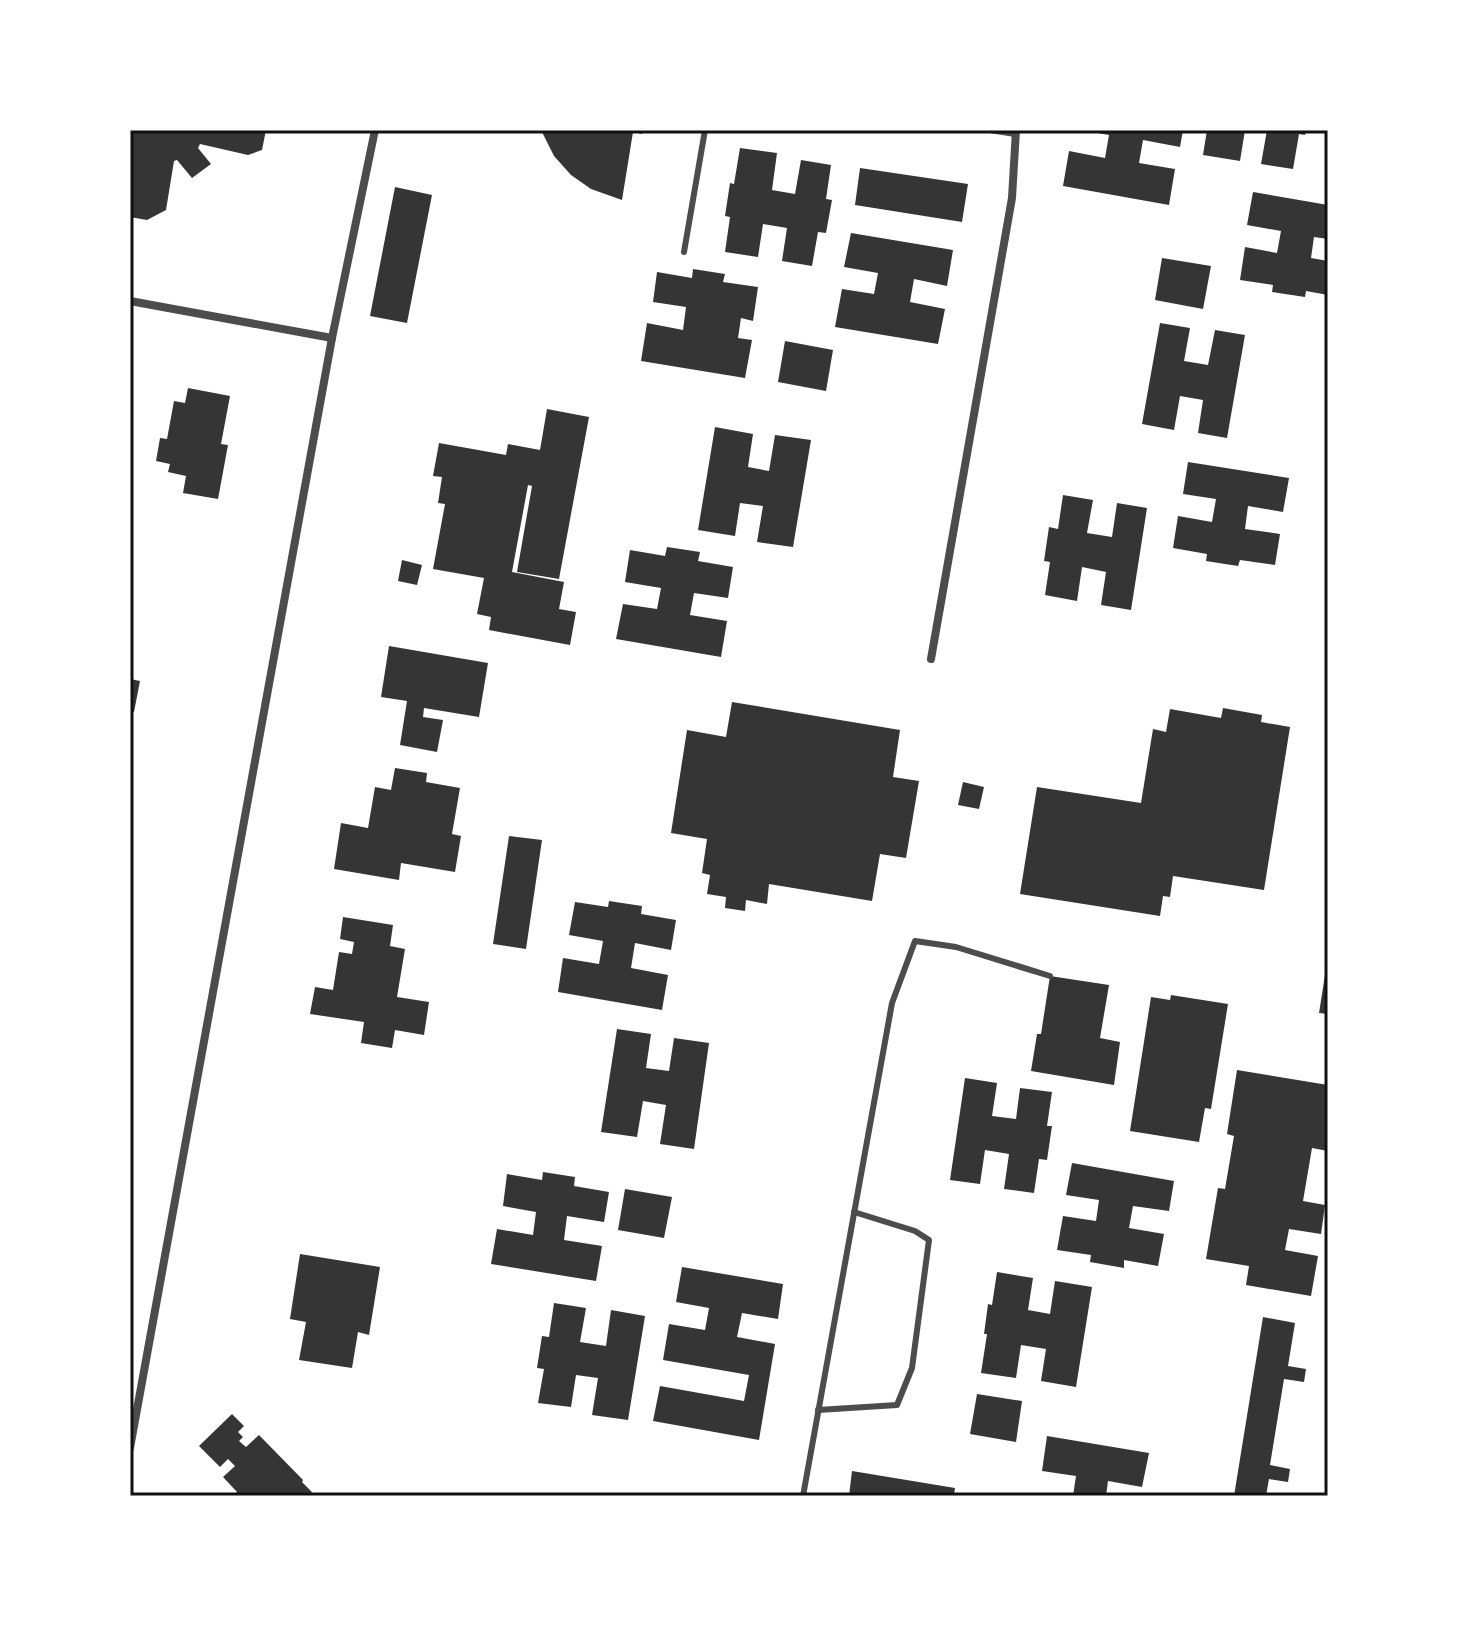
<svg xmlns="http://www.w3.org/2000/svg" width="1458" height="1626" font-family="'DejaVu Sans',sans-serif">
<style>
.building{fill:#353535}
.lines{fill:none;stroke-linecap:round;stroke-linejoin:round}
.service{stroke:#4c4c4c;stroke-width:6}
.minor{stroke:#4c4c4c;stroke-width:8}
.neatline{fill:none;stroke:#111;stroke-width:3}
</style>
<rect width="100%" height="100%" fill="#fff"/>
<g class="building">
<polygon points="131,130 266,130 262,150 248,155 200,144 198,148 211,164 192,178 177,160 174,161 166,210 147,220 130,217"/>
<polygon points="541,130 643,130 642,134 633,132 622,200 591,189 571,175 554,156"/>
<polygon points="1092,130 1183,130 1180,147 1143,140 1139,163 1175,169 1169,205 1063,186 1069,151 1105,158 1109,135 1092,132"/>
<polygon points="1207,130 1245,130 1240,161 1203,155"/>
<polygon points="1267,130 1306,130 1305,135 1299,134 1293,169 1261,164"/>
<polygon points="740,148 777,153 772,190 795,194 801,160 831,165 826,199 832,200 826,233 818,232 812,266 782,261 787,228 763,224 758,257 725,252 730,217 725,216 730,183 734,184"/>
<polygon points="860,168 968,184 962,222 855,205"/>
<polygon points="395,187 432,195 407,323 370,316"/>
<polygon points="1253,192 1328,205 1328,239 1314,237 1311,258 1328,261 1328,295 1306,291 1305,297 1272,292 1273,285 1240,280 1245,247 1277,253 1281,231 1247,225"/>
<polygon points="851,233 953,250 947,286 914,279 910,302 945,309 938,344 835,327 842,289 874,294 878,273 844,267"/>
<polygon points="1162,258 1211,266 1203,309 1155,300"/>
<polygon points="693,269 725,274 723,282 758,287 753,321 741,318 738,338 752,340 745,378 641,361 647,323 683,330 686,307 653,302 657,272 692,278"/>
<polygon points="1160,323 1190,328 1184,361 1208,365 1215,330 1245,335 1227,438 1198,433 1203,400 1180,396 1174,430 1142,424"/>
<polygon points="785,341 833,350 826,391 778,382"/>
<polygon points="188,388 230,396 221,444 228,445 218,499 183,493 186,476 168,472 170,464 156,461 160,438 167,439 174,401 185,403"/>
<polygon points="547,409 589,417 559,579 517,572 532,486 528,485 512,572 564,582 559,609 576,612 570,645 489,630 491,617 477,614 484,578 433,569 445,504 438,503 442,477 433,476 439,443 506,455 508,444 540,450"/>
<polygon points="715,427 753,434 748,467 769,471 775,435 811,440 793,547 757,542 763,506 740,503 735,536 698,530"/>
<polygon points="1188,462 1289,478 1283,512 1248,506 1245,529 1280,534 1275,565 1240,560 1238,566 1206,561 1207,554 1173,548 1178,516 1212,522 1216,499 1183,494"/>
<polygon points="1063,495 1093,500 1087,533 1112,537 1117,503 1147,508 1131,610 1101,605 1106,572 1082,567 1077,601 1045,595 1050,562 1044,561 1049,527 1058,529"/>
<polygon points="667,547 700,552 698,561 733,567 728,598 694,593 690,615 727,621 721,657 616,639 623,604 657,609 661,588 625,582 630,550 665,556"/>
<polygon points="402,560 422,565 417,585 398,581"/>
<polygon points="389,646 488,663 479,717 424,708 423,717 443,720 437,752 400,745 407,701 381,697"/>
<polygon points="130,679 140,681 134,712 130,711"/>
<polygon points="732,702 900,730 893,777 919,781 906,858 880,854 872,901 769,884 767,904 746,900 745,911 725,908 726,897 707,894 710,875 702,873 707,839 671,833 687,730 726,737"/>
<polygon points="1223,708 1262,715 1261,722 1290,727 1264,890 1173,876 1170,897 1163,896 1160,916 1020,894 1037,787 1141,803 1153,729 1166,732 1170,709 1221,718"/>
<polygon points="395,768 427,773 426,782 460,788 452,834 461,836 455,872 401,863 399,880 334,869 341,823 368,828 375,787 391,790"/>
<polygon points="963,782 984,787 979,809 958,805"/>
<polygon points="509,836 542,840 526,949 493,944"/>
<polygon points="609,901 642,906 641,914 676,920 671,950 635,943 631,968 668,975 662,1010 558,992 563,958 599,964 603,941 569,935 575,902 608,907"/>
<polygon points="343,917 393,925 390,946 405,949 397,997 429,1002 424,1035 395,1030 392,1048 361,1043 364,1022 310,1014 315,987 333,990 339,952 352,954 354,942 340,939"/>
<polygon points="1325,975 1328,975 1328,1014 1319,1013"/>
<polygon points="1050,976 1109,985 1100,1038 1120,1042 1114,1085 1031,1071 1037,1034 1041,1034"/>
<polygon points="1171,995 1228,1004 1211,1109 1205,1108 1199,1142 1130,1131 1151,997 1170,1000"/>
<polygon points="617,1029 651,1034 646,1068 669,1071 674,1038 709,1043 694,1149 660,1144 666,1105 643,1101 637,1137 601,1132"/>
<polygon points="1237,1070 1328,1085 1328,1151 1312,1148 1303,1201 1325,1205 1321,1234 1289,1229 1285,1250 1318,1256 1311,1296 1246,1285 1249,1266 1206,1259 1218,1188 1225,1189 1234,1136 1227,1134"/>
<polygon points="965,1078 997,1083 992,1116 1016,1119 1020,1088 1052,1092 1047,1126 1052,1126 1047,1160 1039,1159 1034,1193 1004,1189 1009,1154 985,1150 980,1184 950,1180"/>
<polygon points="1072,1163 1174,1181 1169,1211 1133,1206 1129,1228 1164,1234 1158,1266 1124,1260 1124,1268 1090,1262 1091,1255 1057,1250 1063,1216 1096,1221 1099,1200 1066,1195"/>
<polygon points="543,1172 575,1177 574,1186 609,1192 604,1222 567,1216 564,1240 602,1246 596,1281 491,1264 497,1229 533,1235 536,1212 503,1206 507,1174 542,1180"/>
<polygon points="625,1189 672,1197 664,1238 618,1230"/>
<polygon points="300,1254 380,1267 369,1335 358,1332 352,1368 299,1360 306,1322 290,1319"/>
<polygon points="682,1267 783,1284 778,1319 742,1313 737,1337 775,1344 759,1440 653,1421 660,1386 744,1401 749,1375 663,1360 669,1324 705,1330 709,1308 676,1302"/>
<polygon points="997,1272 1033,1278 1028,1310 1050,1314 1055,1281 1092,1287 1076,1387 1041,1381 1046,1349 1021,1345 1016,1378 981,1373 987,1334 984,1334 988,1304 992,1305"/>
<polygon points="554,1303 586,1308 580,1342 606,1346 611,1310 645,1316 628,1420 592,1415 598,1378 576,1375 571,1407 538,1403 544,1369 537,1368 542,1336 549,1337"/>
<polygon points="1263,1317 1295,1323 1288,1366 1306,1369 1304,1382 1284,1379 1270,1465 1290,1469 1288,1482 1269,1479 1266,1496 1234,1496"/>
<polygon points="977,1394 1022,1401 1016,1442 970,1434"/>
<polygon points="232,1414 244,1426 238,1432 243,1437 239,1441 246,1447 259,1435 303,1480 302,1482 312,1492 308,1496 233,1496 237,1492 223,1477 235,1466 228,1459 220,1467 199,1446"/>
<polygon points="1047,1436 1149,1453 1142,1487 1108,1481 1106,1496 1073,1496 1076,1476 1042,1471"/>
<polygon points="852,1471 955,1488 954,1495 849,1496"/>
</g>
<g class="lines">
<g class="service">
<polyline points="990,130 1015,134"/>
<polyline points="684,252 705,130"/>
<polyline points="818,1410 897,1405 912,1368 929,1240 915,1231 854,1212"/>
<polyline points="803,1496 892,1003 915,941 956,947 1050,976"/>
</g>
<g class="minor">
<polyline points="130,301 332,338"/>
<polyline points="931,659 1012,198 1016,130"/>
<polyline points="130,1448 332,338 375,130"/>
</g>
</g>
<rect width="1458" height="1626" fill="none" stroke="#ffffff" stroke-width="264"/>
<rect x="132" y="132" width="1194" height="1362" class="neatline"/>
</svg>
